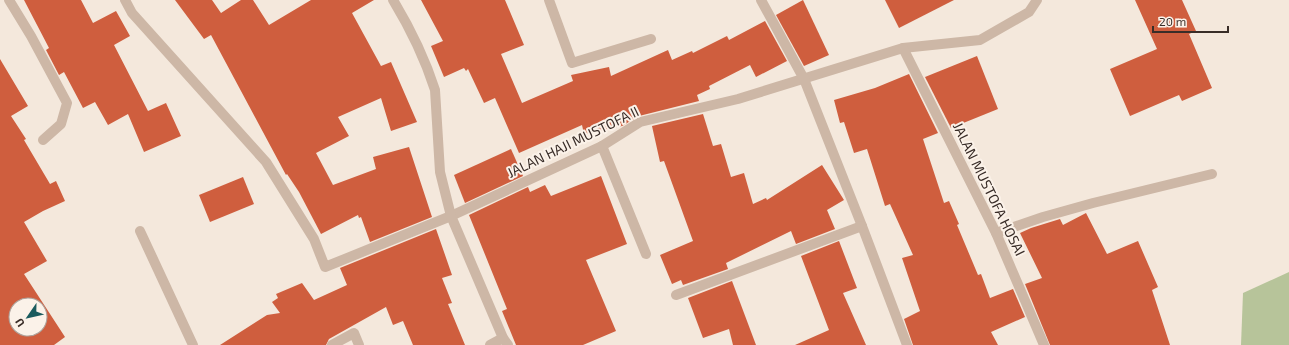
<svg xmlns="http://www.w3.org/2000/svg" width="1289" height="345" font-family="'Exo 2',sans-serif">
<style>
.green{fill:#b7c49a}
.building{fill:#cf5e3e;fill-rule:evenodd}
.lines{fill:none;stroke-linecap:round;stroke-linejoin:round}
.service{stroke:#cdb7a6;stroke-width:10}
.minor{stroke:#cdb7a6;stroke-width:10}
.labels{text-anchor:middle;stroke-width:4;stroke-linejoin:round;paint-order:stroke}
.street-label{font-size:14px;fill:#392d28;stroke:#fbf2e9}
</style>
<rect width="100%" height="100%" fill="#f4e8dc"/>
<polygon class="green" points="1289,272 1289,345 1241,345 1243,293"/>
<g class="building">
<polygon points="24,0 81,0 93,23 116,11 130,36 114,45 148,111 166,103 181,136 144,152 128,114 108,125 95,102 83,108 64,72 59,75 46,50 49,48"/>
<polygon points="175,0 212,0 221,13 241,0 253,0 269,25 311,0 374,0 352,13 381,66 391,62 417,122 391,131 381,98 338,117 349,136 316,153 333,185 376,169 373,157 409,147 432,217 370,242 361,217 359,218 358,215 321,234 299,192 287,174 286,175 211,35 204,39"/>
<polygon points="421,0 505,0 524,45 501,54 522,103 573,81 571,75 609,67 611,76 668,50 672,60 692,51 693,53 727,36 729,40 765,21 787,61 756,77 750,65 709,86 710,89 697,95 699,101 639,116 622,126 584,134 582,125 519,153 495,98 484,103 468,69 466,71 464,68 444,77 431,46 443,41"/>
<polygon points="803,0 829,55 804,66 776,15"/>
<polygon points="885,0 954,0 899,28"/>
<polygon points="1135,0 1182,0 1196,31 1189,34 1212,88 1182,101 1179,95 1130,116 1110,69 1157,49"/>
<polygon points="977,56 998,109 951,128 925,77"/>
<path d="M0,59L28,106L11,116L26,139L24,140L50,184L56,181L65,201L43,211L24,222L47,261L24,274L65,337L54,345H0ZM16,305H40V329H16Z"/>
<polygon points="909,74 938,133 923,139 944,203 949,201 959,224 957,225 978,275 981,274 990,298 1013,289 1025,317 991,332 998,345 913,345 904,319 920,311 902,258 913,255 890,204 885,206 867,149 854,153 844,122 840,123 834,100 875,88"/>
<polygon points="703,114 713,146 721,144 731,177 744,173 753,204 766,198 767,200 822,165 844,200 827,210 835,229 796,244 791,231 726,263 728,269 683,285 681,280 672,284 660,255 693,241 664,161 660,162 652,126"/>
<polygon points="511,149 523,176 465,203 454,175"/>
<polygon points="601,176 627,244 586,260 616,331 583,345 516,345 502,311 507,309 469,215 528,187 530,192 545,185 551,196"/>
<polygon points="243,177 254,204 210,222 199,195"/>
<polygon points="1086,213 1107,254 1138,241 1158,287 1152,290 1170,345 1050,345 1025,284 1042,278 1020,233 1031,228 1060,219 1063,225"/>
<polygon points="436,229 452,275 442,278 452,303 448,304 465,345 413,345 403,321 393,325 386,307 329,339 326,345 220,345 267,315 280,313 272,302 278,298 276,294 302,283 314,300 347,285 340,268"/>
<polygon points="839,241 857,288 843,293 866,345 795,345 829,330 801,256"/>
<polygon points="732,281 756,345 733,345 729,329 703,338 688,298"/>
</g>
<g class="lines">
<polyline class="service" points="602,146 646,254"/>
<g class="minor">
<polyline points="9,0 31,36 67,103 61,124 43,140"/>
<polyline points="125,0 132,13 266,162 314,239 325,267 451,216 602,146 640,122 738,99 903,48 980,40 1029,12 1037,0"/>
<path d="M393,0C410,28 425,59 435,90L440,172L451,216L503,338L508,345"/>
<polyline points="549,0 572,63 651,39"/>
<polyline points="761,0 804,79 862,226 907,345"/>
<polyline points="903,48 996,233 1044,345"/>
<polyline points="140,231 193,345"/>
<polyline points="996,233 1043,217 1093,203 1212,174"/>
<polyline points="676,295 862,226"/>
<polyline points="332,345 354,333 359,345"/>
<polyline points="490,345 503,338"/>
</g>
</g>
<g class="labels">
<g class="street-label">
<text transform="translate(573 142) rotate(-26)" y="5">JALAN HAJI MUSTOFA II</text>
<text transform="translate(989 189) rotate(64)" y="5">JALAN MUSTOFA HOSAI</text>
</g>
</g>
<g transform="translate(28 317) rotate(236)"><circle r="19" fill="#fbf2e9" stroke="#ada39c"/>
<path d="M0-3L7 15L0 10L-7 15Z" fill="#1a5b5e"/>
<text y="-6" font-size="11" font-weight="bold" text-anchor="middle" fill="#392d28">U</text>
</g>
<path d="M1153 26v6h75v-6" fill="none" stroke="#392d28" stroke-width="2"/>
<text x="1159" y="26" font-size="12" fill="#392d28" stroke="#fbf2e9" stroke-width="3" paint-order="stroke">20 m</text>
</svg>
